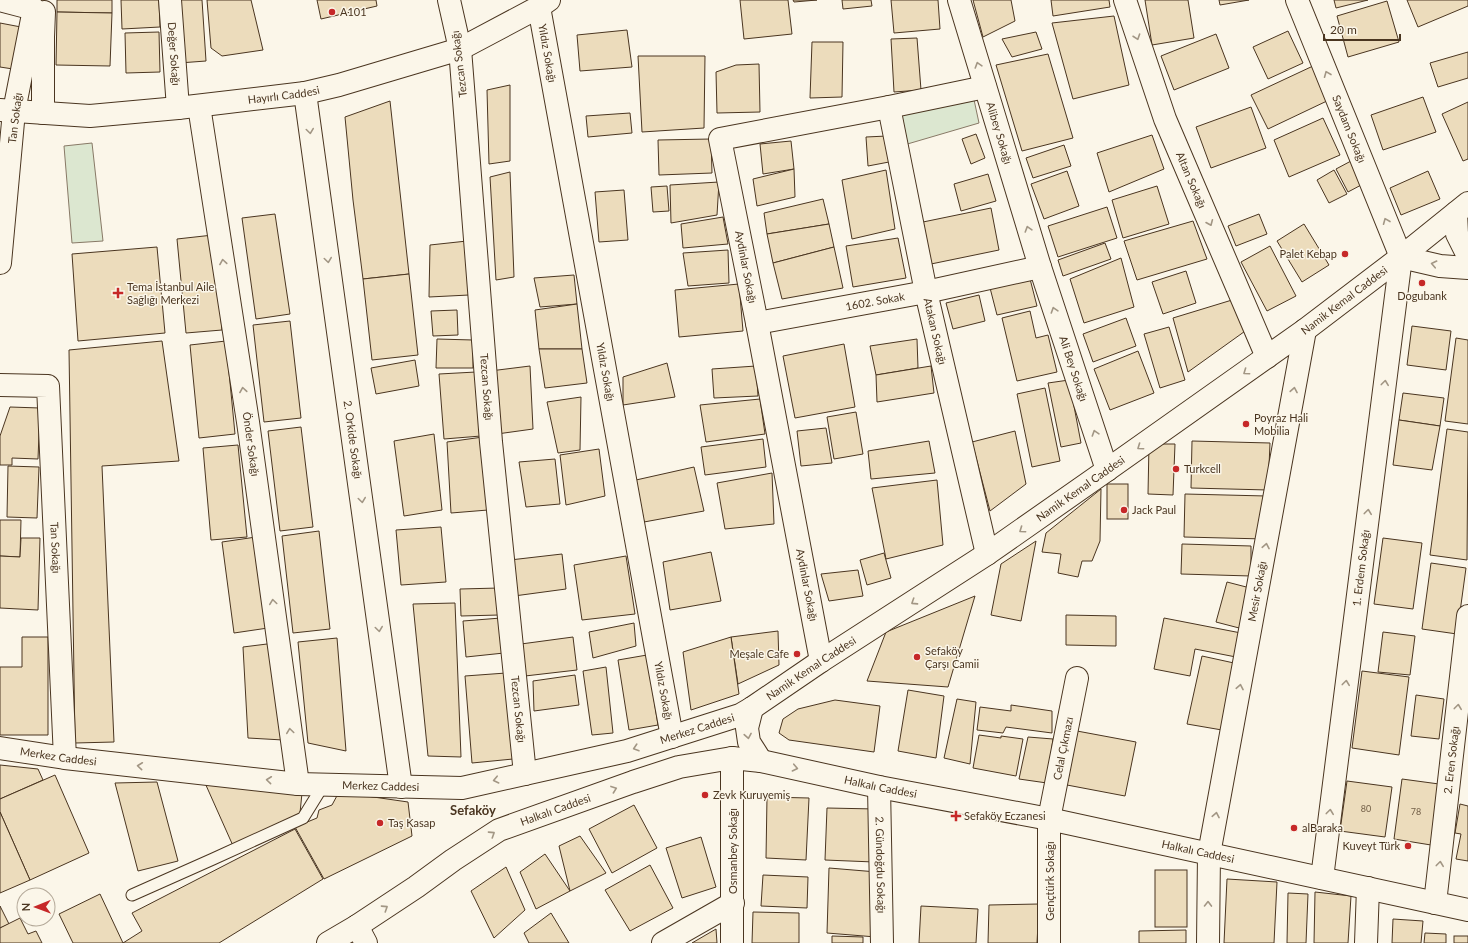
<svg xmlns="http://www.w3.org/2000/svg" width="1468" height="943" font-family="Lato,sans-serif">
<style>
.green{fill:#dce7d0;stroke:#887966}
.building{fill:#ecdcbc;stroke:#4a3520}
.lines{fill:none;stroke-linecap:round;stroke-linejoin:round}
.service-casing{stroke:#4a3520;stroke-width:13}
.minor-casing{stroke:#4a3520;stroke-width:24}
.tertiary-casing{stroke:#4a3520;stroke-width:24}
.secondary-casing{stroke:#4a3520;stroke-width:24}
.service{stroke:#fbf6e9;stroke-width:11}
.minor{stroke:#fbf6e9;stroke-width:22}
.tertiary{stroke:#fbf6e9;stroke-width:22}
.secondary{stroke:#fbf6e9;stroke-width:22}
.oneway{stroke:#a29684}
.poi-dot{fill:#c62828;stroke:#fbf6e9;stroke-width:1.5}
.labels{text-anchor:middle;stroke-width:3;stroke-linejoin:round;paint-order:stroke}
.number-label{font-size:9px;fill:#725f47}
.poi-label{font-size:11px;fill:#4a3520;stroke:#fbf6e9;text-anchor:start}
.street-label{font-size:11px;fill:#4a3520;stroke:#fbf6e9}
.quarter-label{font-size:13px;font-weight:bold;fill:#4a3520;stroke:#fbf6e9}
</style>
<rect width="100%" height="100%" fill="#fbf6e9"/>
<g class="green">
<polygon points="973,95 979,123 904,145 896,114"/>
<polygon points="92,143 103,241 72,243 64,146"/>
</g>
<g class="building">
<polygon points="57,0 112,0 112,13 57,12"/>
<polygon points="121,0 159,0 160,27 122,29"/>
<polygon points="174,0 202,0 206,61 179,63"/>
<polygon points="207,0 251,0 263,50 222,56 211,48"/>
<polygon points="317,0 376,0 377,6 321,19"/>
<polygon points="740,0 788,0 792,34 744,39"/>
<polygon points="793,0 817,0 794,2"/>
<polygon points="842,0 871,0 872,6 843,9"/>
<polygon points="891,0 938,0 940,29 894,33"/>
<polygon points="973,0 1011,0 1015,21 983,37"/>
<polygon points="1051,0 1109,0 1110,7 1053,16"/>
<polygon points="1145,0 1188,0 1194,38 1152,45"/>
<polygon points="1219,0 1249,0 1220,5"/>
<polygon points="1334,0 1368,0 1336,8"/>
<polygon points="1407,0 1468,0 1468,6 1418,27"/>
<polygon points="1387,1 1399,42 1348,57 1337,16"/>
<polygon points="57,12 112,13 110,66 56,65"/>
<polygon points="1114,16 1129,85 1073,99 1052,23"/>
<polygon points="0,23 21,27 13,69 0,67"/>
<polygon points="627,30 632,67 580,71 577,35"/>
<polygon points="1288,31 1303,63 1268,79 1253,47"/>
<polygon points="159,32 160,72 126,73 125,33"/>
<polygon points="1036,32 1042,49 1012,57 1002,39"/>
<polygon points="1216,34 1229,68 1174,90 1161,56"/>
<polygon points="917,38 921,90 894,92 891,39"/>
<polygon points="812,42 843,42 842,97 810,98"/>
<polygon points="1468,52 1468,78 1438,87 1430,63"/>
<polygon points="1048,54 1073,138 1022,151 996,65"/>
<polygon points="638,56 705,56 704,128 642,132"/>
<polygon points="759,64 760,112 717,113 716,72 736,65"/>
<polygon points="1313,66 1329,100 1268,129 1251,95"/>
<polygon points="510,85 510,161 489,164 487,90"/>
<polygon points="1423,97 1436,132 1383,150 1371,115"/>
<polygon points="390,101 409,274 363,279 353,200 345,117"/>
<polygon points="1468,102 1468,159 1463,161 1442,114"/>
<polygon points="1251,107 1266,148 1211,168 1196,127"/>
<polygon points="630,113 632,133 588,137 586,116"/>
<polygon points="1323,118 1340,155 1289,177 1274,140"/>
<polygon points="976,134 985,158 971,164 962,139"/>
<polygon points="1152,135 1164,169 1109,192 1097,153"/>
<polygon points="887,136 889,162 868,166 866,137"/>
<polygon points="711,139 712,173 659,175 658,140"/>
<polygon points="791,141 794,169 763,174 760,144"/>
<polygon points="1064,145 1071,166 1033,178 1026,158"/>
<polygon points="1351,161 1363,184 1348,192 1336,169"/>
<polygon points="794,169 795,197 757,206 753,179"/>
<polygon points="886,170 895,229 852,239 842,180"/>
<polygon points="1334,170 1347,194 1329,203 1317,180"/>
<polygon points="1067,171 1079,206 1044,219 1031,184"/>
<polygon points="1428,171 1440,199 1401,215 1390,188"/>
<polygon points="510,172 514,277 496,280 490,177"/>
<polygon points="988,174 996,201 961,211 954,184"/>
<polygon points="719,182 717,215 671,223 670,185"/>
<polygon points="667,186 669,211 653,212 651,187"/>
<polygon points="1157,186 1169,224 1123,238 1112,200"/>
<polygon points="624,190 628,240 599,242 595,192"/>
<polygon points="823,199 829,224 767,234 764,213"/>
<polygon points="1107,207 1117,238 1058,257 1048,226"/>
<polygon points="991,208 999,250 931,264 923,222"/>
<polygon points="275,214 290,314 256,319 242,218"/>
<polygon points="1259,214 1267,234 1236,246 1228,226"/>
<polygon points="723,217 728,244 683,248 681,224"/>
<polygon points="1193,221 1207,259 1137,280 1124,241"/>
<polygon points="829,224 834,247 773,263 767,234"/>
<polygon points="1304,224 1329,265 1302,282 1277,241"/>
<polygon points="213,235 222,330 186,333 177,239"/>
<polygon points="898,238 906,278 853,287 846,246"/>
<polygon points="467,241 469,295 429,297 430,245"/>
<polygon points="1105,243 1111,259 1063,276 1058,260"/>
<polygon points="1270,246 1296,296 1267,311 1241,262"/>
<polygon points="157,247 165,333 78,341 72,254"/>
<polygon points="834,247 843,288 782,299 773,263"/>
<polygon points="728,250 729,283 688,286 683,253"/>
<polygon points="1121,258 1134,307 1084,323 1070,279"/>
<polygon points="1186,271 1196,303 1163,314 1152,282"/>
<polygon points="409,274 418,355 372,360 363,279"/>
<polygon points="574,275 577,304 540,307 534,278"/>
<polygon points="1029,275 1037,306 997,315 989,284"/>
<polygon points="739,284 743,331 679,337 675,290"/>
<polygon points="979,295 985,321 953,329 946,303"/>
<polygon points="1232,300 1248,329 1188,372 1173,318"/>
<polygon points="577,304 582,349 539,349 535,310"/>
<polygon points="457,310 458,335 433,336 431,311"/>
<polygon points="1030,311 1036,338 1048,335 1057,372 1017,381 1002,318"/>
<polygon points="1126,318 1136,346 1093,362 1083,334"/>
<polygon points="290,321 301,418 264,422 253,325"/>
<polygon points="1412,326 1451,331 1446,370 1407,365"/>
<polygon points="1169,327 1185,380 1160,388 1144,334"/>
<polygon points="1456,338 1468,340 1468,424 1445,421"/>
<polygon points="437,339 473,340 473,368 436,368"/>
<polygon points="917,339 918,368 876,375 870,346"/>
<polygon points="162,341 179,461 102,466 114,742 75,743 69,350"/>
<polygon points="226,341 235,434 199,438 190,345"/>
<polygon points="844,344 855,407 795,418 783,356"/>
<polygon points="539,349 582,349 587,383 545,388"/>
<polygon points="1138,351 1154,393 1110,410 1094,369"/>
<polygon points="415,360 419,386 376,394 371,368"/>
<polygon points="667,363 675,397 623,405 623,377"/>
<polygon points="530,366 533,429 497,434 490,371"/>
<polygon points="756,366 758,396 714,398 712,369"/>
<polygon points="931,366 934,393 877,402 876,375"/>
<polygon points="476,372 481,436 444,439 439,374"/>
<polygon points="1069,380 1081,443 1061,447 1048,383"/>
<polygon points="1045,388 1060,461 1032,467 1017,394"/>
<polygon points="1403,393 1444,398 1440,426 1399,420"/>
<polygon points="581,397 580,450 558,453 547,402"/>
<polygon points="760,399 765,434 706,442 700,405"/>
<polygon points="10,407 40,408 38,459 12,458 12,465 0,465 0,436"/>
<polygon points="856,412 863,454 834,459 827,417"/>
<polygon points="1399,420 1440,426 1432,470 1393,465"/>
<polygon points="301,427 313,527 280,531 268,431"/>
<polygon points="826,428 832,463 801,466 797,431"/>
<polygon points="1447,429 1468,432 1467,560 1430,555"/>
<polygon points="1015,431 1026,484 990,511 972,442"/>
<polygon points="434,434 442,510 404,516 394,441"/>
<polygon points="483,437 488,510 451,513 447,442"/>
<polygon points="763,439 766,467 705,475 701,447"/>
<polygon points="929,441 935,473 871,479 868,451"/>
<polygon points="1192,441 1270,443 1268,490 1191,488"/>
<polygon points="1149,444 1175,444 1173,495 1148,494"/>
<polygon points="238,445 247,537 211,540 203,448"/>
<polygon points="599,449 605,496 566,505 560,455"/>
<polygon points="555,459 560,504 526,507 519,462"/>
<polygon points="8,466 39,467 37,518 7,517"/>
<polygon points="694,467 704,511 644,522 636,480"/>
<polygon points="772,473 774,524 725,529 717,483"/>
<polygon points="937,480 943,545 886,559 872,488"/>
<rect x="1107" y="484" width="21" height="35"/>
<polygon points="1101,489 1100,541 1092,561 1082,561 1078,577 1058,573 1061,554 1042,552 1046,533"/>
<polygon points="1185,494 1266,496 1265,539 1184,537"/>
<polygon points="0,520 21,520 20,557 0,556"/>
<polygon points="441,527 446,582 401,585 396,530"/>
<polygon points="319,531 330,629 293,633 282,536"/>
<polygon points="256,537 268,628 234,633 222,542"/>
<polygon points="21,538 40,538 38,610 0,608 0,556 20,557"/>
<polygon points="1383,538 1422,543 1413,609 1374,604"/>
<polygon points="1036,541 1021,621 991,615 1001,564"/>
<polygon points="1182,544 1251,546 1251,576 1181,574"/>
<polygon points="711,552 721,601 670,610 663,562"/>
<polygon points="884,553 891,578 867,585 860,560"/>
<polygon points="562,554 566,589 514,596 510,560"/>
<polygon points="626,556 635,614 582,620 574,565"/>
<polygon points="1431,563 1466,568 1457,634 1422,629"/>
<polygon points="858,570 863,596 829,601 821,574"/>
<polygon points="1227,582 1254,589 1243,629 1216,622"/>
<polygon points="499,588 499,615 461,616 460,589"/>
<polygon points="975,596 948,687 867,681 886,632"/>
<polygon points="455,603 461,757 428,756 413,604"/>
<polygon points="1066,615 1116,616 1116,646 1066,645"/>
<polygon points="501,618 504,653 466,657 463,621"/>
<polygon points="1164,618 1241,633 1236,657 1195,649 1190,676 1154,669"/>
<polygon points="634,623 636,646 593,658 589,632"/>
<polygon points="778,631 779,665 738,684 731,637"/>
<polygon points="1383,632 1415,636 1410,675 1378,672"/>
<polygon points="22,637 48,637 48,735 0,735 0,667 22,667"/>
<polygon points="573,637 577,670 525,676 521,644"/>
<polygon points="731,637 739,694 691,710 683,652"/>
<polygon points="337,638 346,751 308,743 298,642"/>
<polygon points="275,643 283,740 248,738 243,647"/>
<polygon points="647,655 658,725 629,730 618,660"/>
<polygon points="1202,656 1234,663 1222,730 1187,724"/>
<polygon points="606,667 613,733 592,735 583,671"/>
<polygon points="1362,671 1409,677 1399,755 1352,748"/>
<polygon points="506,673 513,759 472,763 465,676"/>
<polygon points="575,675 579,705 534,711 533,681"/>
<polygon points="908,690 944,696 936,758 898,751"/>
<polygon points="1416,695 1444,699 1439,739 1411,736"/>
<polygon points="957,699 976,702 970,764 944,758"/>
<polygon points="835,700 880,706 874,752 789,740 779,733 783,719 798,709"/>
<polygon points="1011,705 1052,711 1052,733 1006,727 1003,733 977,730 980,707 1011,711"/>
<polygon points="1077,731 1136,742 1125,796 1067,785"/>
<polygon points="979,735 1001,738 1001,736 1023,739 1016,776 973,768"/>
<polygon points="1028,737 1053,739 1047,783 1019,779"/>
<polygon points="0,765 38,769 43,780 0,799"/>
<polygon points="55,775 89,853 30,880 0,812 0,799"/>
<polygon points="1402,779 1439,784 1431,845 1394,839"/>
<polygon points="1347,781 1392,787 1385,837 1340,831"/>
<polygon points="157,782 178,861 138,871 115,783"/>
<polygon points="205,783 302,793 300,813 234,848"/>
<polygon points="339,792 408,802 412,836 324,879 295,827 317,818 319,810 332,805"/>
<polygon points="767,797 809,798 806,860 766,858"/>
<polygon points="1460,804 1468,806 1468,861 1456,859 1461,834 1455,833"/>
<polygon points="634,805 657,848 612,873 589,829"/>
<polygon points="827,808 876,809 874,862 825,860"/>
<polygon points="0,812 30,880 0,893"/>
<polygon points="295,829 323,879 219,943 123,943 142,931 132,913"/>
<polygon points="580,836 606,873 570,891 559,846"/>
<polygon points="701,837 716,887 682,898 666,848"/>
<polygon points="545,854 570,891 536,909 520,872"/>
<polygon points="650,865 673,908 630,931 605,890"/>
<polygon points="506,867 525,910 494,938 471,891"/>
<polygon points="829,868 877,872 876,937 827,933"/>
<rect x="1155" y="870" width="32" height="57"/>
<polygon points="763,875 808,877 807,908 761,906"/>
<polygon points="1227,879 1277,882 1274,943 1224,943"/>
<polygon points="1315,892 1351,896 1348,943 1314,943"/>
<polygon points="1288,893 1308,894 1306,943 1287,943"/>
<polygon points="100,894 123,943 73,943 59,914"/>
<polygon points="1039,904 1037,943 988,943 989,905"/>
<polygon points="0,906 9,924 0,928"/>
<polygon points="921,906 978,909 976,943 919,943"/>
<polygon points="753,912 799,913 799,943 752,943"/>
<polygon points="551,913 569,943 529,943 524,933"/>
<polygon points="20,918 28,934 36,931 42,943 0,943 0,928"/>
<polygon points="1393,919 1423,921 1421,943 1392,943"/>
<polygon points="716,929 717,943 692,943"/>
<polygon points="1186,930 1186,943 1139,943 1139,931"/>
<polygon points="1425,933 1446,934 1446,943 1424,943"/>
<polygon points="832,936 863,937 863,943 832,943"/>
<rect x="1454" y="936" width="14" height="7"/>
</g>
<g class="lines">
<defs>
<polyline id="service" points="132,895 213,859 303,818 324,784"/>
<g id="minor">
<polyline points="0,0 34,9 14,111 0,263"/>
<path id="s1" d="M170,0L178,108"/>
<path id="s2" d="M959,0L1040,267L1107,470"/>
<path id="s3" d="M1125,0L1165,119L1267,357"/>
<path id="s4" d="M1297,0L1401,257L1322,878"/>
<path id="s5" d="M539,7L672,737"/>
<path id="s6" d="M460,49L491,442L525,774"/>
<path id="s7" d="M305,93L401,787"/>
<path id="s8" d="M199,106L248,422L298,784"/>
<path id="s9" d="M889,107L926,292L987,554"/>
<polyline points="43,113 43,37 44,12"/>
<path id="s10" d="M757,323L926,292L1040,267"/>
<path id="s11" d="M0,385L48,386L65,758"/>
<polyline points="821,661 757,323 720,139 889,107 985,87"/>
<path id="s12" d="M879,787L882,943"/>
<path id="s13" d="M1435,903L1468,616"/>
<polyline points="357,926 366,943"/>
<polyline points="663,943 733,903"/>
<polyline points="732,943 732,758"/>
<path id="s14" d="M1049,943V819L1077,678"/>
<path id="s15" d="M1208,943L1209,854L1305,330"/>
<polyline points="1366,943 1368,888"/>
</g>
<polyline id="tertiary" points="449,0 460,49"/>
<g id="secondary">
<path id="s16" d="M0,110L90,116L178,108L305,93L339,85L460,49L539,7L549,0"/>
<polyline points="1456,213 1457,234 1468,256"/>
<polyline points="1401,257 1440,266 1468,268"/>
<polyline points="752,708 747,728 749,742 761,761"/>
<path id="s17" d="M0,748L65,758L298,784L462,788L627,751L740,715L752,708L821,661L987,554L1107,470L1305,330L1401,257L1468,203"/>
<path id="s18" d="M328,943L357,926L416,887L453,860L499,830L633,782L679,767L732,758L761,761L879,787L1049,819L1468,910"/>
</g>
</defs>
<use href="#service" class="service-casing"/>
<use href="#minor" class="minor-casing"/>
<use href="#tertiary" class="tertiary-casing"/>
<use href="#secondary" class="secondary-casing"/>
<use href="#service" class="service"/>
<use href="#minor" class="minor"/>
<use href="#tertiary" class="tertiary"/>
<use href="#secondary" class="secondary"/>
</g>
<defs><path id="oneway-chevron" d="M-2-3.5L2.5 0L-2 3.5" fill="none" stroke-width="1.6" stroke-linecap="round" stroke-linejoin="round"/></defs>
<g class="oneway">
<use href="#oneway-chevron" transform="translate(1137 37) rotate(71)"/>
<use href="#oneway-chevron" transform="translate(978 65) rotate(-107)"/>
<use href="#oneway-chevron" transform="translate(1327 74) rotate(-112)"/>
<use href="#oneway-chevron" transform="translate(310 131) rotate(82)"/>
<use href="#oneway-chevron" transform="translate(1386 221) rotate(-112)"/>
<use href="#oneway-chevron" transform="translate(1210 223) rotate(67)"/>
<use href="#oneway-chevron" transform="translate(1028 229) rotate(-107)"/>
<use href="#oneway-chevron" transform="translate(328 260) rotate(82)"/>
<use href="#oneway-chevron" transform="translate(223 262) rotate(-99)"/>
<use href="#oneway-chevron" transform="translate(1434 264) rotate(-168)"/>
<use href="#oneway-chevron" transform="translate(1054 310) rotate(-108)"/>
<use href="#oneway-chevron" transform="translate(1246 372) rotate(145)"/>
<use href="#oneway-chevron" transform="translate(1385 383) rotate(-83)"/>
<use href="#oneway-chevron" transform="translate(243 390) rotate(-99)"/>
<use href="#oneway-chevron" transform="translate(1294 390) rotate(-80)"/>
<use href="#oneway-chevron" transform="translate(1095 433) rotate(-108)"/>
<use href="#oneway-chevron" transform="translate(1140 447) rotate(145)"/>
<use href="#oneway-chevron" transform="translate(362 500) rotate(82)"/>
<use href="#oneway-chevron" transform="translate(1368 512) rotate(-83)"/>
<use href="#oneway-chevron" transform="translate(1022 530) rotate(145)"/>
<use href="#oneway-chevron" transform="translate(1266 546) rotate(-79)"/>
<use href="#oneway-chevron" transform="translate(273 602) rotate(-98)"/>
<use href="#oneway-chevron" transform="translate(914 602) rotate(147)"/>
<use href="#oneway-chevron" transform="translate(379 629) rotate(82)"/>
<use href="#oneway-chevron" transform="translate(1346 683) rotate(-83)"/>
<use href="#oneway-chevron" transform="translate(1240 687) rotate(-79)"/>
<use href="#oneway-chevron" transform="translate(1458 707) rotate(-83)"/>
<use href="#oneway-chevron" transform="translate(290 731) rotate(-98)"/>
<use href="#oneway-chevron" transform="translate(748 736) rotate(80)"/>
<use href="#oneway-chevron" transform="translate(636 748) rotate(162)"/>
<use href="#oneway-chevron" transform="translate(140 766) rotate(-174)"/>
<use href="#oneway-chevron" transform="translate(795 768) rotate(12)"/>
<use href="#oneway-chevron" transform="translate(269 780) rotate(-174)"/>
<use href="#oneway-chevron" transform="translate(496 780) rotate(167)"/>
<use href="#oneway-chevron" transform="translate(614 789) rotate(-20)"/>
<use href="#oneway-chevron" transform="translate(1330 812) rotate(-83)"/>
<use href="#oneway-chevron" transform="translate(1216 815) rotate(-79)"/>
<use href="#oneway-chevron" transform="translate(492 834) rotate(-33)"/>
<use href="#oneway-chevron" transform="translate(1440 864) rotate(-83)"/>
<use href="#oneway-chevron" transform="translate(1208 904) rotate(-89)"/>
<use href="#oneway-chevron" transform="translate(385 908) rotate(-33)"/>
</g>
<g class="poi-dot">
<circle cx="332" cy="12" r="4"/>
<circle cx="1345" cy="254" r="4"/>
<circle cx="1422" cy="283" r="4"/>
<path d="M116 287h4v4h4v4h-4v4h-4v-4h-4v-4h4z"/>
<circle cx="1246" cy="424" r="4"/>
<circle cx="1176" cy="469" r="4"/>
<circle cx="1124" cy="510" r="4"/>
<circle cx="797" cy="654" r="4"/>
<circle cx="917" cy="657" r="4"/>
<circle cx="705" cy="795" r="4"/>
<path d="M954 810h4v4h4v4h-4v4h-4v-4h-4v-4h4z"/>
<circle cx="380" cy="823" r="4"/>
<circle cx="1294" cy="828" r="4"/>
<circle cx="1408" cy="846" r="4"/>
</g>
<g class="labels">
<g class="number-label">
<text x="1366" y="812">80</text>
<text x="1416" y="815">78</text>
</g>
<g class="poi-label">
<text x="340" y="16">A101</text>
<text x="1337" y="258" text-anchor="end">Palet Kebap</text>
<text x="127" y="291">Tema İstanbul Aile<tspan x="127" dy="13">Sağlığı Merkezi</tspan></text>
<text x="1422" y="300" text-anchor="middle">Dogubank</text>
<text x="1254" y="422">Poyraz Hali<tspan x="1254" dy="13">Mobilia</tspan></text>
<text x="1184" y="473">Turkcell</text>
<text x="1132" y="514">Jack Paul</text>
<text x="925" y="655">Sefaköy<tspan x="925" dy="13">Çarşı Camii</tspan></text>
<text x="789" y="658" text-anchor="end">Meşale Cafe</text>
<text x="713" y="799">Zevk Kuruyemiş</text>
<text x="964" y="820">Sefaköy Eczanesi</text>
<text x="388" y="827">Taş Kasap</text>
<text x="1302" y="832">alBaraka</text>
<text x="1400" y="850" text-anchor="end">Kuveyt Türk</text>
</g>
<g class="street-label">
<text dy="4" stroke="none"><textPath href="#s5" startOffset="47">Yıldız Sokağı</textPath></text>
<text dy="4" stroke="none"><textPath href="#s1" startOffset="54">Değer Sokağı</textPath></text>
<text transform="translate(459 64) rotate(-97)" y="4">Tezcan Sokağı</text>
<text dy="4" stroke="none"><textPath href="#s16" startOffset="285">Hayırlı Caddesi</textPath></text>
<text transform="translate(15 118) rotate(-83)" y="4">Tan Sokağı</text>
<text dy="4" stroke="none"><textPath href="#s4" startOffset="139">Saydam Sokağı</textPath></text>
<text dy="4" stroke="none"><textPath href="#s2" startOffset="139">Alibey Sokağı</textPath></text>
<text dy="4" stroke="none"><textPath href="#s3" startOffset="192">Altan Sokağı</textPath></text>
<text transform="translate(746 267) rotate(79)" y="4">Aydinlar Sokağı</text>
<text dy="4" stroke="none"><textPath href="#s17" startOffset="1485">Namik Kemal Caddesi</textPath></text>
<text dy="4" stroke="none"><textPath href="#s10" startOffset="120">1602. Sokak</textPath></text>
<text dy="4" stroke="none"><textPath href="#s9" startOffset="229">Atakan Sokağı</textPath></text>
<text dy="4" stroke="none"><textPath href="#s2" startOffset="386">Ali Bey Sokağı</textPath></text>
<text dy="4" stroke="none"><textPath href="#s5" startOffset="371">Yıldız Sokağı</textPath></text>
<text dy="4" stroke="none"><textPath href="#s6" startOffset="339">Tezcan Sokağı</textPath></text>
<text dy="4" stroke="none"><textPath href="#s7" startOffset="350">2. Orkide Sokağı</textPath></text>
<text dy="4" stroke="none"><textPath href="#s8" startOffset="342">Önder Sokağı</textPath></text>
<text dy="4" stroke="none"><textPath href="#s17" startOffset="1161">Namik Kemal Caddesi</textPath></text>
<text dy="4" stroke="none"><textPath href="#s11" startOffset="210">Tan Sokağı</textPath></text>
<text transform="translate(1361 568) rotate(-83)" y="4">1. Erdem Sokağı</text>
<text transform="translate(807 585) rotate(79)" y="4">Aydinlar Sokağı</text>
<text dy="4" stroke="none"><textPath href="#s15" startOffset="356">Mesir Sokağı</textPath></text>
<text dy="4" stroke="none"><textPath href="#s17" startOffset="837">Namik Kemal Caddesi</textPath></text>
<text dy="4" stroke="none"><textPath href="#s5" startOffset="695">Yıldız Sokağı</textPath></text>
<text dy="4" stroke="none"><textPath href="#s6" startOffset="663">Tezcan Sokağı</textPath></text>
<text dy="4" stroke="none"><textPath href="#s17" startOffset="707">Merkez Caddesi</textPath></text>
<text dy="4" stroke="none"><textPath href="#s14" startOffset="196">Celal Çıkmazı</textPath></text>
<text dy="4" stroke="none"><textPath href="#s17" startOffset="59">Merkez Caddesi</textPath></text>
<text dy="4" stroke="none"><textPath href="#s13" startOffset="144">2. Eren Sokağı</textPath></text>
<text dy="4" stroke="none"><textPath href="#s17" startOffset="383">Merkez Caddesi</textPath></text>
<text dy="4" stroke="none"><textPath href="#s18" startOffset="601">Halkalı Caddesi</textPath></text>
<text dy="4" stroke="none"><textPath href="#s18" startOffset="265">Halkalı Caddesi</textPath></text>
<text transform="translate(733 851) rotate(-90)" y="4">Osmanbey Sokağı</text>
<text dy="4" stroke="none"><textPath href="#s18" startOffset="925">Halkalı Caddesi</textPath></text>
<text dy="4" stroke="none"><textPath href="#s12" startOffset="78">2. Gündoğdu Sokağı</textPath></text>
<text transform="translate(1050 881) rotate(-90)" y="4">Gençtürk Sokağı</text>
</g>
<g class="quarter-label">
<text x="473" y="815">Sefaköy</text>
</g>
</g>
<g transform="translate(36 907) rotate(269)"><circle r="19" fill="#fbf6e9" stroke="#b4a999"/>
<path d="M0-3L7 15L0 10L-7 15Z" fill="#c62828"/>
<text y="-6" font-size="11" font-weight="bold" text-anchor="middle" fill="#4a3520">N</text>
</g>
<path d="M1324 34v6h76v-6" fill="none" stroke="#4a3520" stroke-width="2"/>
<text x="1330" y="34" font-size="12" fill="#4a3520" stroke="#fbf6e9" stroke-width="3" paint-order="stroke">20 m</text>
</svg>
